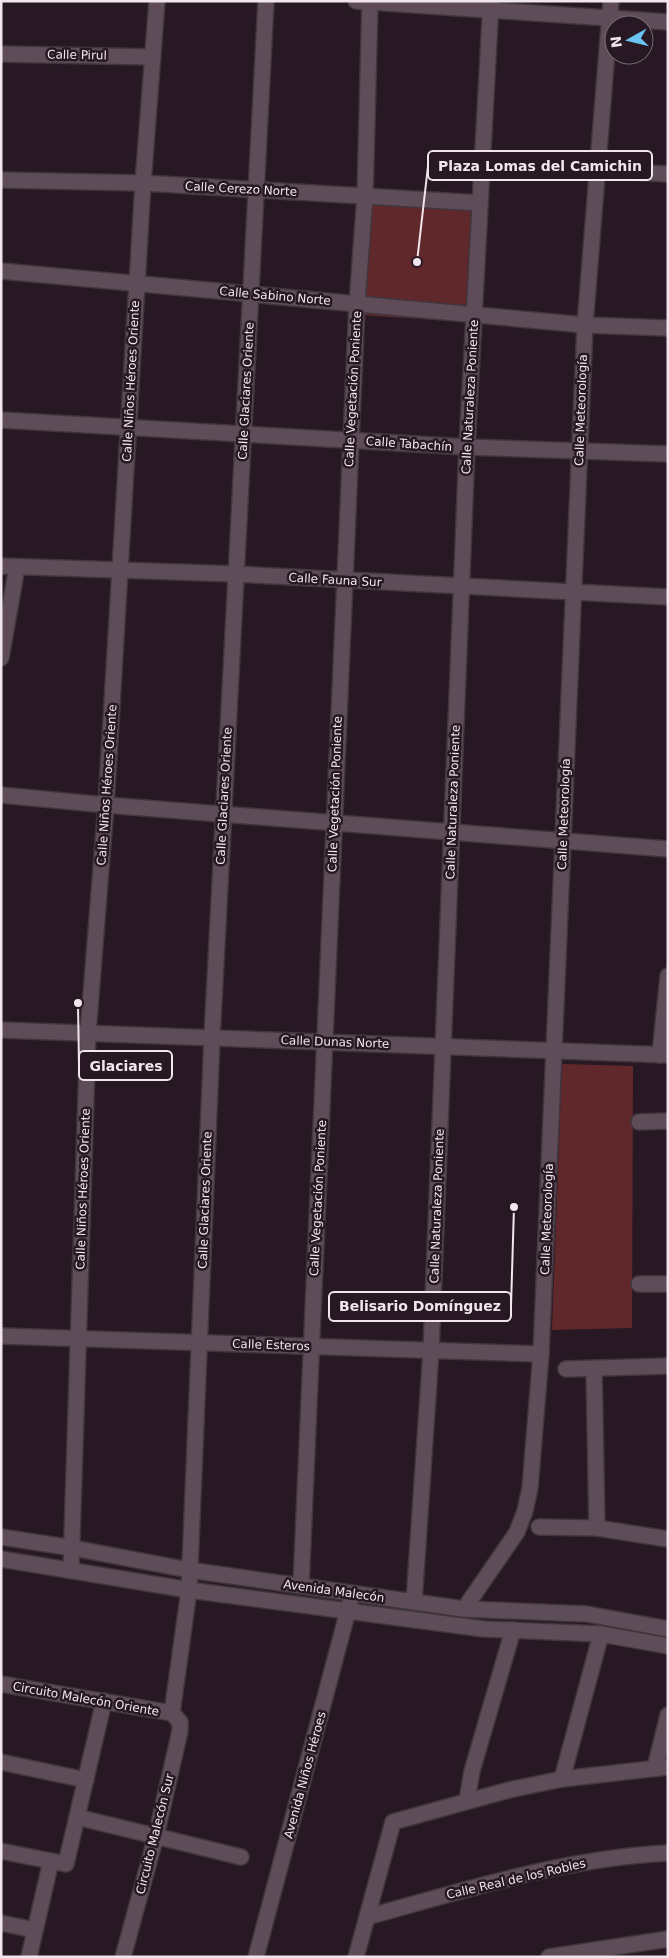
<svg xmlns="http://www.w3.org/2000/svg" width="669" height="1958" font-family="'DejaVu Sans',sans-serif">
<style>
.green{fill:#61282c}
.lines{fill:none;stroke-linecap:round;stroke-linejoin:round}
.minor-casing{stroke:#41363e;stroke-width:18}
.minor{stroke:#5e4d59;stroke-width:15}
.labels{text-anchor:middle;stroke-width:5;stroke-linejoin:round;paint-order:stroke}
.street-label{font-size:12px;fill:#f1e6ed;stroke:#271823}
.leader{fill:none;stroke:#f1e6ed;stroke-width:2}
.callout-dot{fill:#f1e6ed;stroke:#271823;stroke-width:2}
.callout{fill:#271823;stroke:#f1e6ed;stroke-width:2}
.callout-label{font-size:14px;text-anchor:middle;font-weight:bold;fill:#f1e6ed}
</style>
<rect width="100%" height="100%" fill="#271823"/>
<g class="green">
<polygon points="367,202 475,209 468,322 360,315"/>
<polygon points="562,1064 633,1066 632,1328 552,1330"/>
</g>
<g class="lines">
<defs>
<g id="minor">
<polyline points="356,1 668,22"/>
<polyline points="1,54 153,57"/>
<polyline points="483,164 668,174"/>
<polyline points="1,180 143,183 480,203"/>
<polyline points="1,271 585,325 668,328"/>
<polyline points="1,420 467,447 668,454"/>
<polyline points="1,566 236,574 668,597"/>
<polyline points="1,658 17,567"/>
<polyline points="1,795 106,805 668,849"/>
<polyline points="1,1030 668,1055"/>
<polyline points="660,1055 668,976"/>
<polyline points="639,1122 668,1121"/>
<polyline points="639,1284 668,1284"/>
<polyline points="1,1336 541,1354"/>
<polyline points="594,1368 597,1528"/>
<polyline points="566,1369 668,1366"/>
<polyline points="539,1527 597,1528 668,1539"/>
<polyline points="1,1537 73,1548 189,1570 464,1609 587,1614 668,1629"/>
<polyline points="1,1559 189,1590 484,1629 601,1634 668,1646"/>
<polyline points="71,1569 88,1033 106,805 143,183 157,1"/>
<polyline points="301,1586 357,304 365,196 370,1"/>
<polyline points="414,1602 431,1351 467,447 491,1"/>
<polyline points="464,1609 517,1532 525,1511 530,1488 541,1354 585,325 611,1"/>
<polyline points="1,1684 172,1713"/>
<polyline points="172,1713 189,1590 212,1038 266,1"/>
<polyline points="1,1762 86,1780"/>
<polyline points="655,1768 668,1715"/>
<polyline points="562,1779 601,1634"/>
<polyline points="467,1800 472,1771 513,1630"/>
<polyline points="77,1817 241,1857"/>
<polyline points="1,1851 66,1864 104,1701"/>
<path d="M367,1917C465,1890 565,1858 668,1853"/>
<polyline points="1,1923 35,1930"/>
<polyline points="29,1957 51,1861"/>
<polyline points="123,1957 156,1836 180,1731 180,1722 172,1713"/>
<polyline points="256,1957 350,1603"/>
<polyline points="356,1957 393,1822 509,1790 562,1779 668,1767"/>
<polyline points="549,1957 668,1939"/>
</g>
</defs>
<use href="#minor" class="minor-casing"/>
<use href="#minor" class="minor"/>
</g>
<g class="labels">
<g class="street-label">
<text transform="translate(77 55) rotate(1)" y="4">Calle Pirul</text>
<text transform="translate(241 189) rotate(3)" y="4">Calle Cerezo Norte</text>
<text transform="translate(275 296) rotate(5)" y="4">Calle Sabino Norte</text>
<text transform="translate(131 381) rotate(-87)" y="4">Calle Niños Héroes Oriente</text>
<text transform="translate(353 389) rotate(-87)" y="4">Calle Vegetación Poniente</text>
<text transform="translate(246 391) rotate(-87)" y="4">Calle Glaciares Oriente</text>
<text transform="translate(470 397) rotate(-87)" y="4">Calle Naturaleza Poniente</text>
<text transform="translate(581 410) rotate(-88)" y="4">Calle Meteorología</text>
<text transform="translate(409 444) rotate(4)" y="4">Calle Tabachín</text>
<text transform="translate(335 580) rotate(3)" y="4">Calle Fauna Sur</text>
<text transform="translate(107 785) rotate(-86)" y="4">Calle Niños Héroes Oriente</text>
<text transform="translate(335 794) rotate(-88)" y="4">Calle Vegetación Poniente</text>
<text transform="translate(224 796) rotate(-87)" y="4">Calle Glaciares Oriente</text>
<text transform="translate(453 802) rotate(-88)" y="4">Calle Naturaleza Poniente</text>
<text transform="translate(564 814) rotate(-88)" y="4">Calle Meteorología</text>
<text transform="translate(335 1042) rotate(2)" y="4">Calle Dunas Norte</text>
<text transform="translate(83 1189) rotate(-88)" y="4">Calle Niños Héroes Oriente</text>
<text transform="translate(318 1198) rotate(-87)" y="4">Calle Vegetación Poniente</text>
<text transform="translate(205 1200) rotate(-88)" y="4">Calle Glaciares Oriente</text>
<text transform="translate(437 1206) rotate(-88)" y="4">Calle Naturaleza Poniente</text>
<text transform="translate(547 1219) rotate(-88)" y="4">Calle Meteorología</text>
<text transform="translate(271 1345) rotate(2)" y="4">Calle Esteros</text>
<text transform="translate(334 1591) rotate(8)" y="4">Avenida Malecón</text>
<text transform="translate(86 1699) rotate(10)" y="4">Circuito Malecón Oriente</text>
<text transform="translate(305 1775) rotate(-75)" y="4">Avenida Niños Héroes</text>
<text transform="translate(155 1834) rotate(-76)" y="4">Circuito Malecón Sur</text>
<text transform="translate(516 1879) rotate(-13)" y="4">Calle Real de los Robles</text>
</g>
</g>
<path class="leader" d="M417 262L428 166M78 1003L79 1066M514 1207L511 1306"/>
<g class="callout-dot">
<circle cx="417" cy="262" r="5"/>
<circle cx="78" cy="1003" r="5"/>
<circle cx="514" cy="1207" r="5"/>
</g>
<g class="callout">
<rect x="428" y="151" width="224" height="29" rx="5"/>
<rect x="79" y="1051" width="93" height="29" rx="5"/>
<rect x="329" y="1292" width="182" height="29" rx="5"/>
</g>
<g class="callout-label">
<text x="540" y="171">Plaza Lomas del Camichin</text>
<text x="126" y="1071">Glaciares</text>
<text x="420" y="1311">Belisario Domínguez</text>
</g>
<rect width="669" height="1958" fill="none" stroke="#f1e6ed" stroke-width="5"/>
<g transform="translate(629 40) rotate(262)"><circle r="24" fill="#271823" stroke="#786a74"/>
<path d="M0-4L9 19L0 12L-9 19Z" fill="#6bc3f2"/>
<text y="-8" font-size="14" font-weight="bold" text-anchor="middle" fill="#f1e6ed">N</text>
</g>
</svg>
